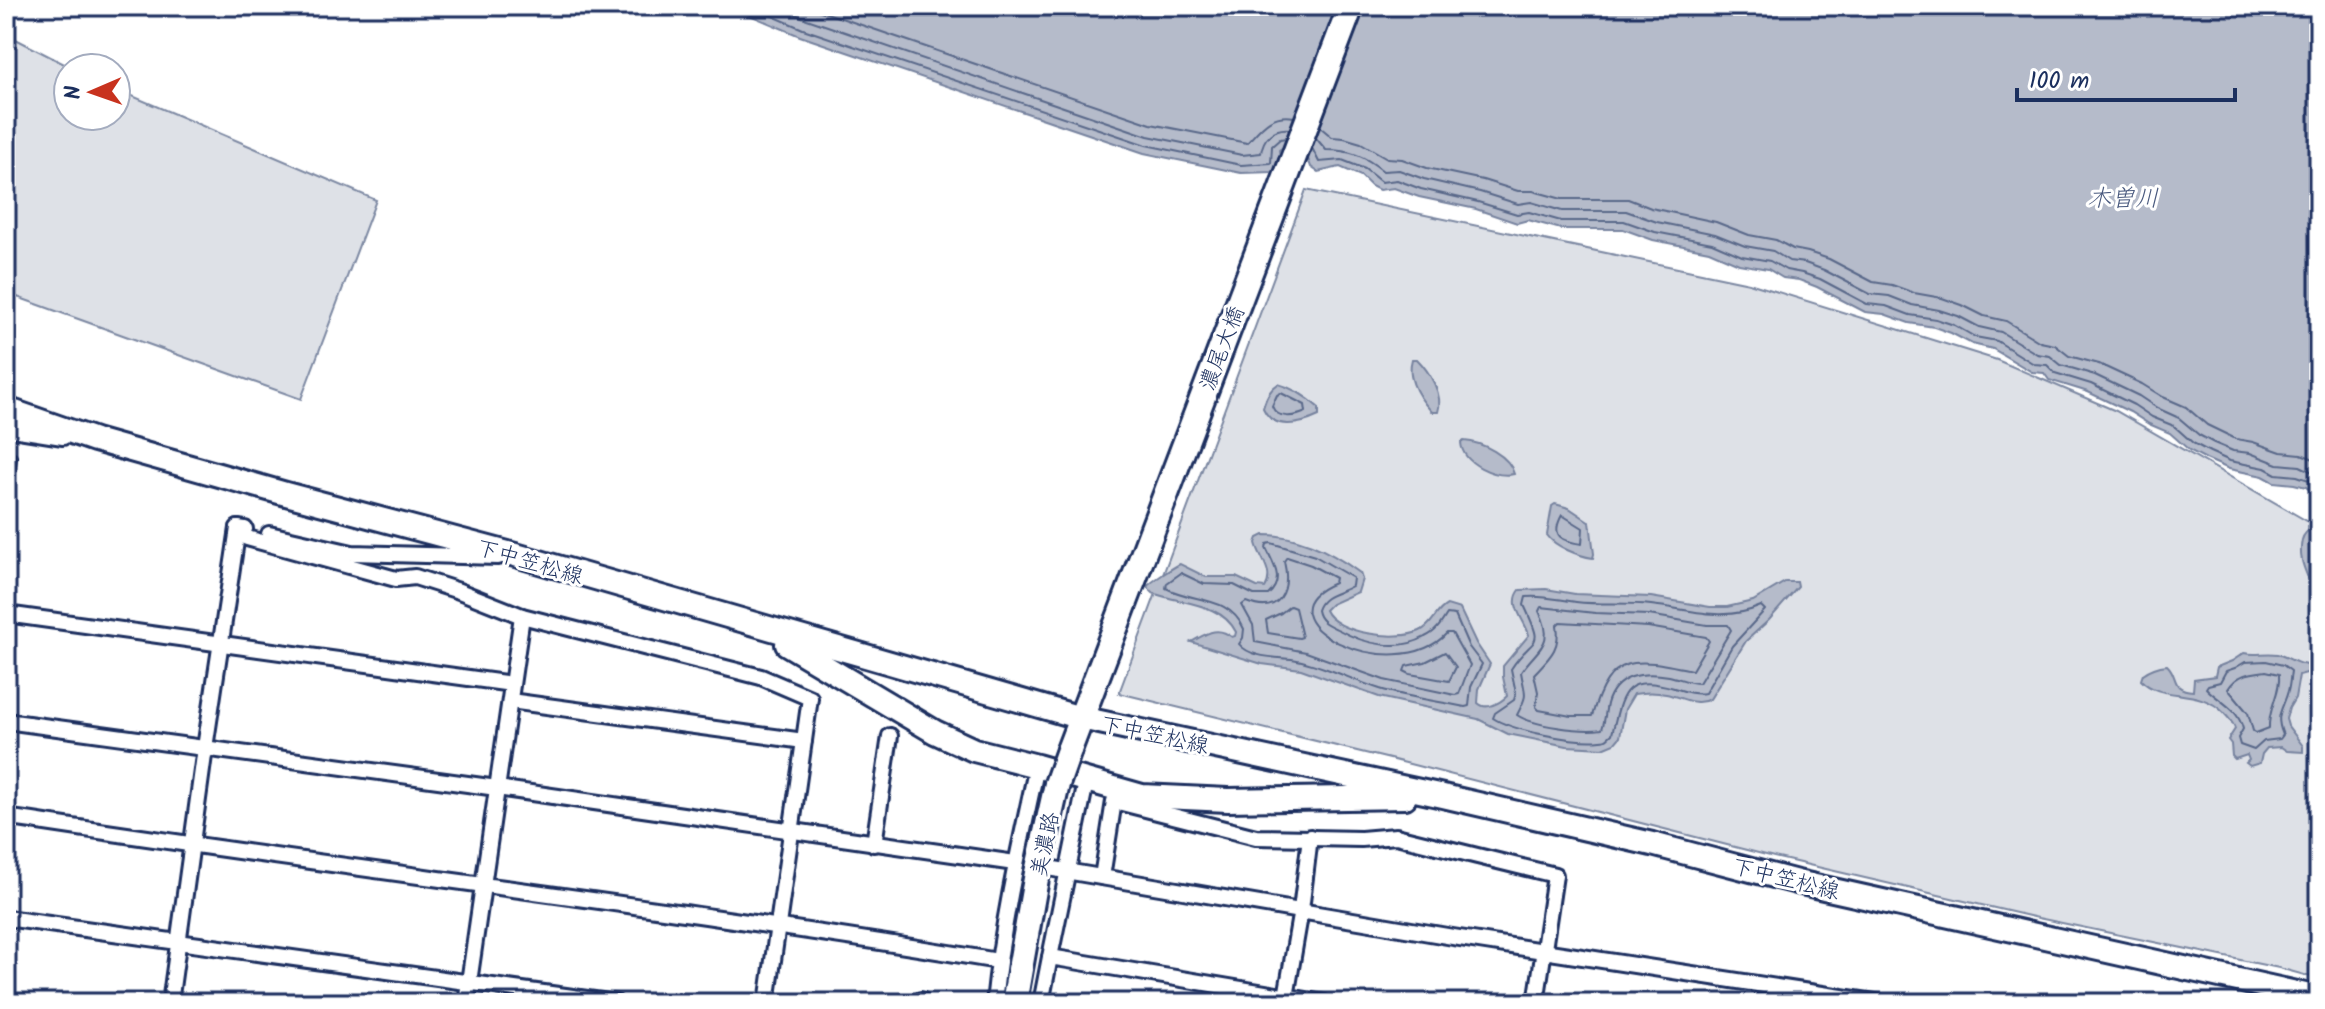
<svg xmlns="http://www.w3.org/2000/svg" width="2325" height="1009" font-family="Kalam,'Klee One',sans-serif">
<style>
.green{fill:#dee1e7;stroke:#7c88a2;stroke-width:2}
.water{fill:#b5bbca;stroke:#77839f;stroke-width:2}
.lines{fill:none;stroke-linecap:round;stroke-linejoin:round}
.shore{stroke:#596789;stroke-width:2}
.street-casing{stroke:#1b2f5e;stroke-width:20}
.secondary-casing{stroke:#1b2f5e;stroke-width:28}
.primary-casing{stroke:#1b2f5e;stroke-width:30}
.street{stroke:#fff;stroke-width:14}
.secondary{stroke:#fff;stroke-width:22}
.primary{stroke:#fff;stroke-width:24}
.primary-bridge-casing{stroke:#1b2f5e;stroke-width:30;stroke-linecap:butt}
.primary-bridge{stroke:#fff;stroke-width:24}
.labels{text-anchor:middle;stroke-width:6;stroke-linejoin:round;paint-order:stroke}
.street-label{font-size:22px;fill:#1b2f5e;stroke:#fff}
.water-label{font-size:24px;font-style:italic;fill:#49597e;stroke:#fff}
</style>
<rect width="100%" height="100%" fill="#fff"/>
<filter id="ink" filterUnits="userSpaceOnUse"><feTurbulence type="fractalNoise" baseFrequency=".0125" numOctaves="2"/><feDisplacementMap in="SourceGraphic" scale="16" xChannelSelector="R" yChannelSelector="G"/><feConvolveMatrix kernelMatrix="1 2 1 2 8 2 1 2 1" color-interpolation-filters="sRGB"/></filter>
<g filter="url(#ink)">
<g class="green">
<polygon points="6,34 72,68 68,68 68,116 116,116 116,89 376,200 301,399 6,293"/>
<polygon points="1306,190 1749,283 1997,360 2116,411 2319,528 2319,979 2279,968 2038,918 1774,857 1394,760 1119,693"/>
</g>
<g class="water">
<polygon points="728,6 2319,6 2319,508 2317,496 2306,487 2294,484 2274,482 2263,476 2229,469 2206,459 2189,450 2170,433 2149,424 2130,412 2088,392 2049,380 2044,373 2032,372 1993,349 1972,344 1951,333 1934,327 1909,323 1884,314 1865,312 1817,287 1799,280 1783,278 1768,269 1739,264 1709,251 1653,240 1623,229 1561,229 1528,220 1517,223 1476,209 1419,197 1394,188 1379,190 1371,186 1361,176 1340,167 1318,172 1311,167 1306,153 1285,146 1279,150 1280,157 1284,163 1283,169 1274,172 1241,173 1144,153 800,36"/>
<path d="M1412,359H1417C1429,371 1444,395 1438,412H1432C1419,398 1406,379 1412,359Z"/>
<path d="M1278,384C1294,388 1307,397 1319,408V416C1300,425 1273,431 1263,408C1266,398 1269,390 1278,384Z"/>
<path d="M1464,441C1482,442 1510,456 1514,474C1495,478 1463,464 1461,443Z"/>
<path d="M1555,504L1569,508L1590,522L1594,554L1593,558C1579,556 1555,547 1547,535L1552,506Z"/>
<path d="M2319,523V645C2317,638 2312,628 2312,621C2312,612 2314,604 2313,595C2310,575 2297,564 2302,540C2304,531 2312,529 2319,523Z"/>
<path d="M1264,535C1298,535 1333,553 1360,573L1362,579L1358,592L1331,604L1325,610C1335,633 1397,642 1420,631C1434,624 1435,611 1447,605L1460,609L1476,643L1490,664L1479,689L1478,703C1486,711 1500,703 1507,696L1503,677V666L1529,635C1525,620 1508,605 1520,590L1546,589L1575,594L1651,597L1710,607H1727L1753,601L1785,582H1797L1798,587L1769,620L1746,641L1710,699C1695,707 1682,697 1666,694C1656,692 1645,692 1634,694L1625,709L1620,737L1615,743L1603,748L1567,746L1508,734L1478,719L1379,697L1301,669L1262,664L1191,642C1206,634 1217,625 1232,637L1235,636L1236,632C1221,602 1181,604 1153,593L1147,587C1150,582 1174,567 1180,564L1206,577H1236L1257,587L1265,588C1275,572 1260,559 1256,543L1258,538Z"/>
<path d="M2244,653C2255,656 2265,652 2277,654C2291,658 2300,667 2315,665L2319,659L2318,670L2299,675L2295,698L2289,708L2286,719L2288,726L2303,746V752L2287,751L2281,747L2267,748L2262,754L2260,763L2250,766L2246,763L2249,760L2247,755L2235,759L2232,756L2231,744L2228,740L2235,729C2233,722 2229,719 2224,713C2198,686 2161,702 2141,680L2143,674C2151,668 2157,666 2167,665C2179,676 2170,690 2193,691L2194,679L2215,676L2217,667L2232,661Z"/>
</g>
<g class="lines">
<g class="shore">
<polyline points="749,6 803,29 1146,145 1241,165 1271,163 1272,146 1280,139 1286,138"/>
<path d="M775,6L807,19L1148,136L1242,155L1261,153C1263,138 1273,127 1290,129"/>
<path d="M806,6L1151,124L1247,143C1261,128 1270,113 1294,117"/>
<polyline points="1320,127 1332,137 1344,138 1361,143 1387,158 1402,159 1427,168 1483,180 1518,191 1533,191 1562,199 1628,199 1651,208 1716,222 1749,235 1776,240 1793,249 1808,252 1829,259 1873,282 1892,285 1914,293 1942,298 1962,305 1984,316 2006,321 2040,342 2055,345 2069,356 2099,364 2142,384 2163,397 2186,407 2207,425 2236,439 2253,442 2281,452 2301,454 2319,461"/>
<path d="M1316,138L1326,150C1350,150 1365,156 1383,171L1399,170L1424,179L1480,192L1518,204L1531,202L1562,211H1626L1657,222L1715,234L1745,246L1773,251L1789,261L1805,263L1824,270L1870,294L1889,296L1912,305L1939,310L1958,316L1979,327L2001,332L2037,354L2050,356L2061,365L2095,375L2139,396L2157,408L2179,418L2199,435L2214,443L2233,451L2250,453L2278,464L2300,466L2319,475"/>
<polyline points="1312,148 1319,162 1342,160 1365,169 1381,182 1397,180 1421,189 1478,202 1517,214 1529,212 1561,221 1624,221 1655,232 1712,243 1742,256 1770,261 1786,270 1802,273 1820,279 1867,304 1886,306 1910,315 1936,319 1954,325 1975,337 1997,341 2034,364 2047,365 2055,373 2091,384 2134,405 2152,417 2174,426 2193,443 2210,452 2230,461 2265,468 2276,474 2297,476 2309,480 2319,488"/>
<path d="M1281,393L1305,405L1306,412C1295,417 1277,420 1272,406L1277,395Z"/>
<path d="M1562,515L1583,528L1582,544C1562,541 1550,537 1562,515Z"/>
<path d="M1271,543L1315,556L1353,578L1352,586C1339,594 1322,594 1317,610C1319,622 1329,625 1339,630C1364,644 1399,652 1425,637C1436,632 1441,624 1447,614L1455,615L1469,647L1482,664L1471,687L1469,706L1465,707C1436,701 1407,697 1380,689C1352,680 1326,666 1297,660C1280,657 1251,659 1239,644L1243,638L1244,629C1229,595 1194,603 1166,588L1167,583L1181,573L1204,584L1234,585L1254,595H1268C1285,580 1274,565 1266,548L1267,544Z"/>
<path d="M1287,557L1311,565L1335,578L1334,583C1248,619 1395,690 1447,633H1452L1470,665L1459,694L1455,695L1384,680L1306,652L1255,642L1253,625L1242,605L1246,602C1280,616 1291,591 1284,561Z"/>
<path d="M1526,597C1543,595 1559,600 1576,602C1600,605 1626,602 1651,605C1689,609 1723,623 1761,606L1765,610L1732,646L1705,693C1694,695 1684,691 1674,688C1623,673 1622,694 1612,734C1607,738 1607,740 1601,740C1577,743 1513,731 1493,718L1495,713L1514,700L1516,693L1511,669C1534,633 1546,652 1524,605Z"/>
<polygon points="1290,606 1295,608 1302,637 1299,638 1268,633 1266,620 1281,613"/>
<path d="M1541,607L1595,613L1649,615L1707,625H1728L1731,630L1699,683C1689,683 1679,678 1669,676C1642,671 1615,675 1607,704C1605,713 1605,721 1602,729C1582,732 1533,726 1517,715C1529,692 1525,696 1521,672C1538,647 1556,645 1539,611Z"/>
<path d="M1560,622L1648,627L1706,637L1709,641L1692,670C1635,658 1610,652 1592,716H1571L1539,710L1536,707L1538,692L1534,674C1549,658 1561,649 1557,625Z"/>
<polygon points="1445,652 1456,667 1449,681 1410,674 1404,671 1406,666 1425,662"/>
<path d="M2266,661L2283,665L2291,671C2290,677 2290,684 2288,691C2283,710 2274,714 2283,735L2280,739L2264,741L2254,750L2240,745L2238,738L2243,729C2238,708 2218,701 2206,688L2208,685L2220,682L2226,671L2235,668L2245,662Z"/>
<path d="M2266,671L2279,674C2281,693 2268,708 2269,728L2256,733L2253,731L2248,713L2228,689C2237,674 2249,673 2266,671Z"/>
</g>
<defs>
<g id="street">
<polyline points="6,428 63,437"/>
<polyline points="6,472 8,458"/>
<polyline points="238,528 247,538 396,579 415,577 459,591 522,616 761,677 810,698 767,1003"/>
<polyline points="269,534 352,553 498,557"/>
<polyline points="6,614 512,684"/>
<polyline points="510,701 804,741"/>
<polyline points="6,721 497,788 1015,863"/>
<path d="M6,817C336,868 668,906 998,961"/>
<polyline points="874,844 890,736"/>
<polyline points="1054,869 1453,937 1881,1003"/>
<polyline points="1102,877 1114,801 1256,837 1361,839 1396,836 1555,875 1536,1003"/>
<polyline points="6,918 616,1003"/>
<polyline points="1050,957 1086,782"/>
<polyline points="170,1003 205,748 238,528 245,529"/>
<polyline points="466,1003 522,616"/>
<polyline points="921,1003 921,1000"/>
<path d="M994,1003C1002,923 1020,844 1037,766"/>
<polyline points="1041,1003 1050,957 1325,1003"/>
<polyline points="1285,1003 1301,910 1310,837"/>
</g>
<g id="secondary">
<polyline points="6,409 95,440 286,494 519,556 1081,718 1443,796 1652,844 1797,882 2319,998"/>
<polyline points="787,644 935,732 974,750 1037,766 1142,796 1228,800 1405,797"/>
</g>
<g id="primary">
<polyline points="1069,750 1351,6"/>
<polyline points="1014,1003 1037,873 1057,784"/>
</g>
</defs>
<use href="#street" class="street-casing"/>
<use href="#secondary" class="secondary-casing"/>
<use href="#primary" class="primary-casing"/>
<use href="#street" class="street"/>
<use href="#secondary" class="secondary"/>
<use href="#primary" class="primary"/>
<defs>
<polyline id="primary-bridge" points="1057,784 1069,750"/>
</defs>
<use href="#primary-bridge" class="primary-bridge-casing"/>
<use href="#primary-bridge" class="primary-bridge"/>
</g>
</g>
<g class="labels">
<g class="street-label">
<text transform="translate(1221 348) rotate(-69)" y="8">濃尾大橋</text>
<text transform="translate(530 561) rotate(16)" y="8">下中笠松線</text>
<text transform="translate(1155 734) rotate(12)" y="8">下中笠松線</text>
<text transform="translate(1044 844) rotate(-78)" y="8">美濃路</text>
<text transform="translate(1786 878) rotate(14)" y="8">下中笠松線</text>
</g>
<g class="water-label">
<text x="2123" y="206">木曽川</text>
</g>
</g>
<rect width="2325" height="1009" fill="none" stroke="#fff" stroke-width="32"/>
<rect x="16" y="16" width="2293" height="977" fill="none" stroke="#1b2f5e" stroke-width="3" filter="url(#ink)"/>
<g transform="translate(92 92) rotate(268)"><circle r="38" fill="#ffffff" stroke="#a4acbf" stroke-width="2"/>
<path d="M0-6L14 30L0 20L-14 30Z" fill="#c8321e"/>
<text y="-12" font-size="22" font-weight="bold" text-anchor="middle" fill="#1b2f5e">N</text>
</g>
<path d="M2017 88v12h218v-12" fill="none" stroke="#1b2f5e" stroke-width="4"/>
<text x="2029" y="88" font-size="24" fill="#1b2f5e" stroke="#ffffff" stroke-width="6" paint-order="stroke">100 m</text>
</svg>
